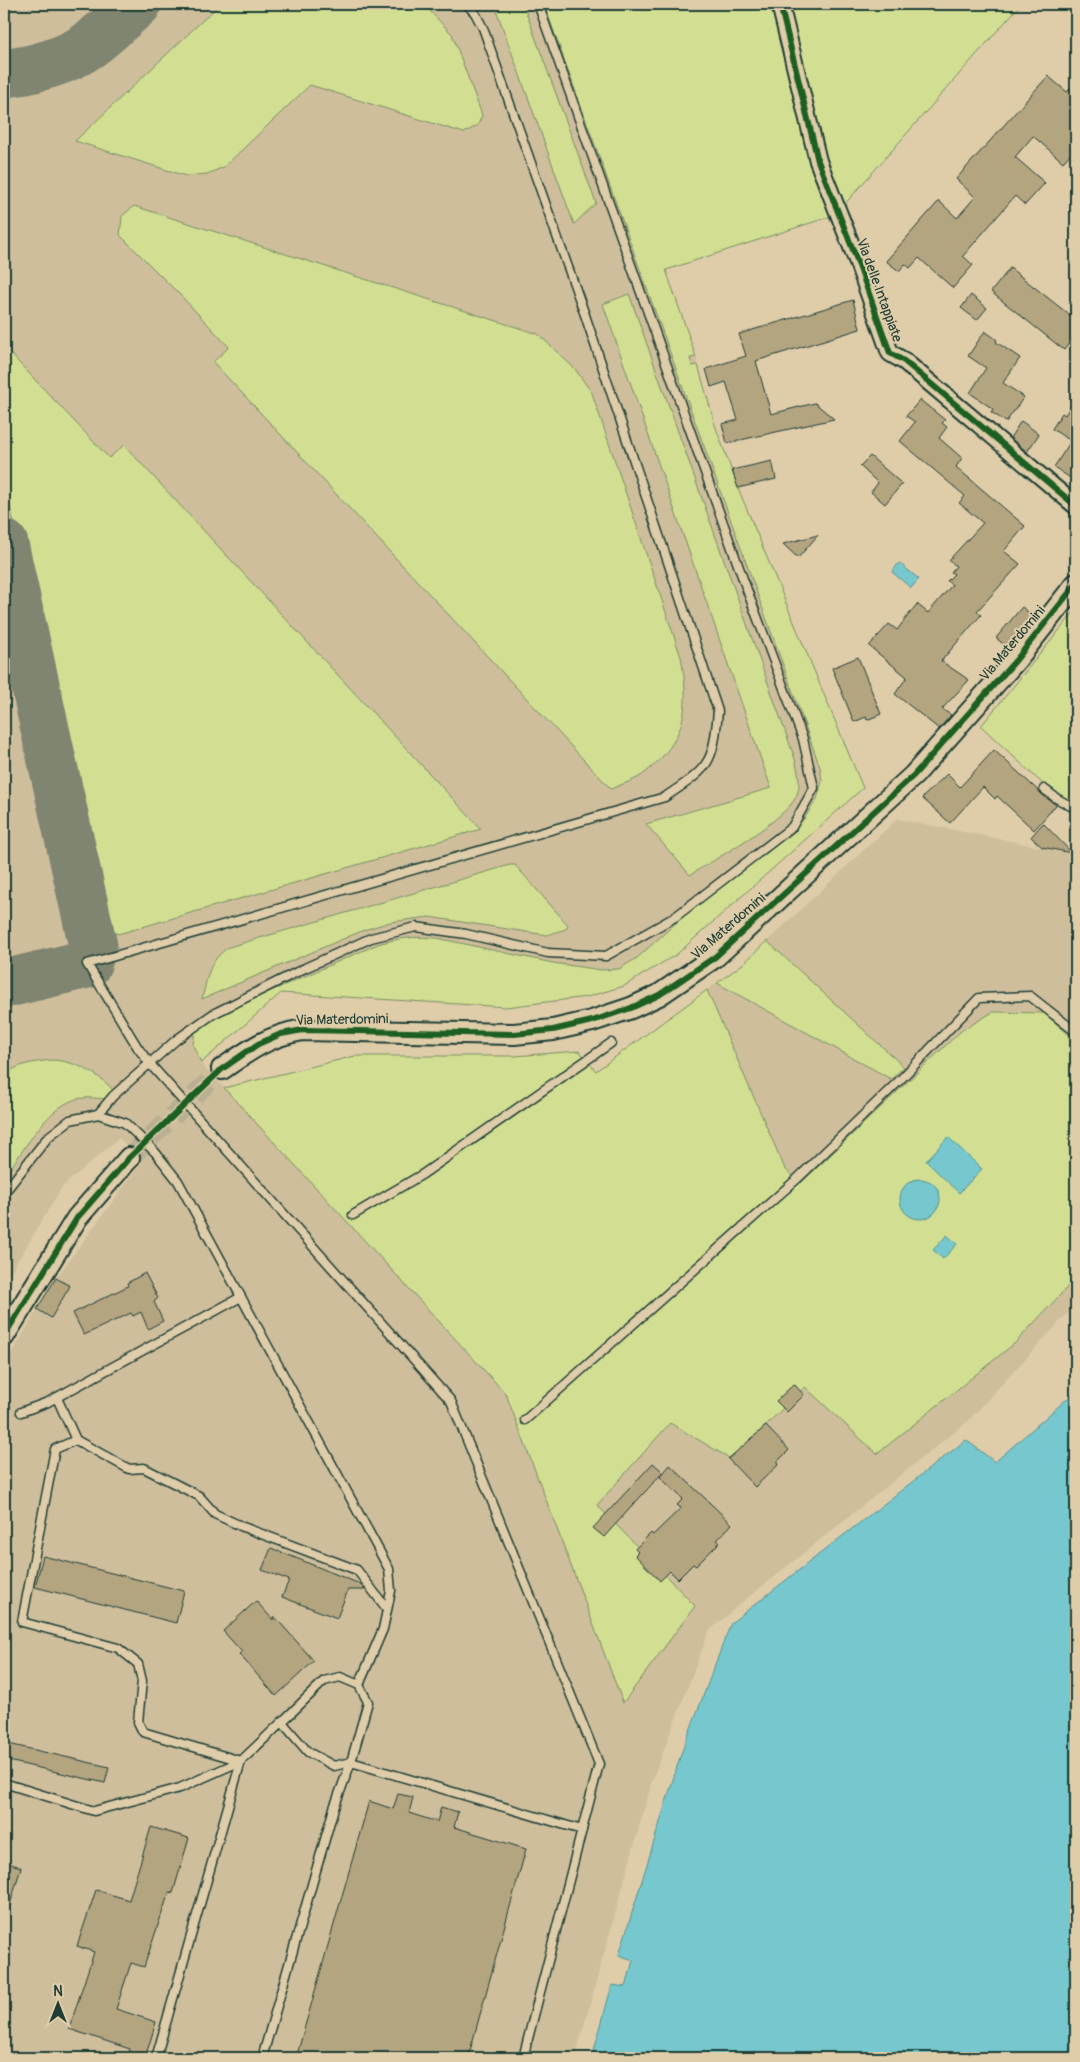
<svg xmlns="http://www.w3.org/2000/svg" width="1080" height="2062" font-family="Pangolin,sans-serif">
<style>
.built{fill:#cebe9c}
.green{fill:#d2df92;stroke:#788e63}
.water{fill:#77c8ce;stroke:#549090}
.lines{fill:none;stroke-linecap:round;stroke-linejoin:round}
.taxiway{stroke:#7f856f;stroke-width:49}
.building{fill:#b4a581;stroke:#1f3d34}
.tertiary-tunnel{stroke:#b9b092;stroke-width:20;stroke-dasharray:20 10;stroke-linecap:butt}
.service-casing{stroke:#1f3d34;stroke-width:11}
.minor-casing{stroke:#1f3d34;stroke-width:20}
.tertiary-casing{stroke:#1f3d34;stroke-width:24}
.service{stroke:#dfcdaa;stroke-width:8}
.minor{stroke:#dfcdaa;stroke-width:16}
.tertiary{stroke:#dfcdaa;stroke-width:20}
.cycleway-casing{stroke:#dfcdaa;stroke-width:9}
.cycleway{stroke:#1b5e20;stroke-width:6}
.labels{text-anchor:middle;stroke-width:4;stroke-linejoin:round;paint-order:stroke}
.street-label{font-size:14px;fill:#1f3d34;stroke:#dfcdaa}
</style>
<rect width="100%" height="100%" fill="#dfcdaa"/>
<filter id="ink" filterUnits="userSpaceOnUse"><feTurbulence type="fractalNoise" baseFrequency=".02" numOctaves="2"/><feDisplacementMap in="SourceGraphic" scale="10" xChannelSelector="R" yChannelSelector="G"/><feConvolveMatrix kernelMatrix="1 2 1 2 8 2 1 2 1" color-interpolation-filters="sRGB"/></filter>
<g filter="url(#ink)">
<polygon class="built" points="4,4 568,4 666,270 696,357 715,425 738,488 863,788 677,954 624,986 587,997 506,1007 281,993 201,1064 224,1088 355,1056 515,1056 579,1051 596,1071 744,963 897,819 1076,854 1076,1304 968,1421 740,1604 709,1631 652,1781 575,2058 4,2058 4,1366 56,1278 142,1162 119,1138 63,1186 4,1283"/>
<g class="green">
<polygon points="220,4 423,4 452,34 482,115 478,125 464,133 310,85 224,167 207,174 186,176 75,141"/>
<polygon points="494,4 523,4 596,203 574,224"/>
<path d="M544,4H1021L835,215L666,270L696,357L690,358L692,366L698,365L715,425L738,488L863,788L677,954L624,986L587,997L506,1007L281,993L201,1063L193,1045L196,1024L378,944C399,938 416,936 437,938L553,963L601,970L619,969L637,958L707,895L804,819L817,799L822,781L820,767Z"/>
<path d="M134,206L538,334L575,369L592,393L681,657C690,706 687,739 646,772C637,780 622,784 611,789L213,362L229,347L182,297L120,235L122,216Z"/>
<path d="M629,294L795,759C798,772 802,784 796,797C784,821 715,859 690,875L646,824L771,788L603,304Z"/>
<polygon points="4,347 109,458 124,445 481,829 118,934 104,927 4,479"/>
<polygon points="1076,610 1076,815 981,726"/>
<path d="M510,865H515L568,925L566,929L547,935L429,917L390,922L364,930L202,999C208,976 208,961 229,947Z"/>
<polygon points="767,941 904,1067 891,1079 717,983 744,963"/>
<polygon points="707,990 785,1169 801,1183 961,1031 993,1012 1044,1013 1076,1041 1076,1278 1015,1343 877,1454 805,1387 731,1459 670,1423 597,1505 695,1606 623,1703 506,1394 224,1088 355,1056 515,1056 579,1051 596,1071"/>
<path d="M52,1060C75,1061 98,1073 113,1090L106,1099C95,1098 81,1096 71,1101C44,1112 22,1153 5,1176L4,1076C16,1064 35,1062 52,1060Z"/>
</g>
<g class="water">
<polygon points="899,563 919,579 911,588 892,572"/>
<polygon points="948,1137 982,1169 959,1193 926,1161"/>
<circle cx="920" cy="1199" r="20"/>
<polygon points="947,1235 957,1244 943,1259 933,1250"/>
<polygon points="1076,1391 1076,2058 592,2058 612,1985 626,1987 633,1960 619,1955 681,1754 731,1623 966,1440 995,1462"/>
</g>
<g class="lines">
<g class="taxiway">
<path d="M4,73C31,71 67,61 89,45C106,33 121,17 137,4"/>
<polyline points="4,544 93,946 87,964 4,984"/>
</g>
</g>
<g class="building">
<polygon points="1048,76 1067,92 1076,82 1076,148 1063,162 1033,136 1015,157 1045,183 1025,205 1015,196 963,256 973,265 953,288 919,258 910,268 905,264 899,271 886,261 939,201 957,218 975,197 956,179"/>
<polygon points="1010,268 1076,320 1076,335 1064,350 991,292"/>
<polygon points="971,295 987,308 977,320 961,308"/>
<polygon points="853,300 860,329 756,361 771,414 815,403 834,419 727,443 722,424 738,420 726,382 711,387 706,369 746,356 739,334"/>
<polygon points="985,331 997,340 996,342 1020,358 1003,383 1024,397 1006,422 991,412 993,409 970,393 986,368 968,356"/>
<polygon points="1076,398 1076,482 1054,467 1071,441 1052,429 1062,413 1065,415"/>
<polygon points="920,400 945,420 942,423 947,427 939,438 962,458 956,467 1025,526 1004,551 1020,564 977,611 981,615 941,661 969,680 942,709 951,715 939,729 895,694 907,677 869,646 889,624 897,630 917,604 928,613 952,585 947,581 954,574 951,572 956,566 949,560 983,523 959,503 965,496 900,441 915,422 906,416"/>
<polygon points="1021,421 1039,434 1027,452 1010,438"/>
<polygon points="870,456 902,484 885,504 871,492 878,483 860,466"/>
<polygon points="772,461 776,479 738,488 732,470"/>
<polygon points="818,535 798,558 783,544"/>
<polygon points="1022,607 1034,617 1008,648 996,638"/>
<polygon points="858,657 881,714 867,720 866,717 854,722 832,668"/>
<polygon points="994,750 1044,796 1056,805 1034,830 997,796 995,799 983,787 950,823 922,798 947,774 960,787"/>
<polygon points="1043,823 1072,853 1042,847 1031,837"/>
<polygon points="145,1273 158,1298 154,1302 163,1321 148,1329 141,1312 133,1316 131,1313 84,1335 73,1313 128,1286 127,1283"/>
<polygon points="56,1278 70,1286 51,1318 37,1309"/>
<polygon points="794,1384 804,1395 787,1412 776,1401"/>
<polygon points="766,1426 789,1450 777,1462 779,1464 755,1487 728,1459"/>
<polygon points="653,1463 663,1472 604,1537 593,1528"/>
<polygon points="670,1465 732,1524 717,1540 720,1542 696,1566 693,1564 678,1579 670,1571 660,1581 635,1555 638,1552 635,1549 651,1533 653,1535 681,1508 677,1505 683,1499 660,1477"/>
<polygon points="271,1548 360,1584 365,1590 348,1590 337,1618 282,1597 289,1580 262,1570"/>
<polygon points="43,1556 184,1591 176,1623 35,1587"/>
<polygon points="256,1601 273,1620 274,1616 314,1661 276,1696 239,1654 242,1652 223,1631"/>
<polygon points="4,1743 109,1767 105,1783 4,1760"/>
<polygon points="398,1794 413,1797 409,1813 437,1822 441,1807 458,1812 454,1827 526,1849 468,2058 296,2058 369,1801 393,1809"/>
<polygon points="151,1827 189,1838 173,1893 169,1892 144,1967 131,1963 116,2009 156,2022 145,2058 128,2058 130,2049 69,2029 94,1952 77,1946 96,1890 129,1900"/>
<polygon points="4,1862 21,1867 8,1912 4,1911"/>
</g>
<g class="lines">
<polyline class="tertiary-tunnel" points="129,1158 222,1069"/>
<defs>
<g id="service">
<path d="M467,4L475,13L483,28L585,315L718,711C713,765 710,767 665,797L87,964L138,1048L150,1064L451,1401L599,1764L523,2058"/>
<polyline points="1044,789 1056,798 1076,809"/>
<polyline points="98,1114 113,1096 176,1040 213,1014 305,968 371,938 416,927 466,934 548,953 606,956 675,917 792,827 814,788 803,739 747,590 538,4"/>
<polyline points="4,1193 48,1137 70,1120 98,1114 125,1123 155,1152 178,1181 389,1569 391,1591 383,1629 359,1685"/>
<polyline points="353,1215 423,1174 611,1043"/>
<polyline points="57,1398 76,1440 129,1469 144,1468 199,1496 215,1514 243,1527 357,1570 387,1609"/>
<polyline points="21,1412 48,1402 241,1297"/>
<polyline points="525,1420 797,1179 900,1080 979,998 1030,996 1076,1032"/>
<polyline points="76,1440 55,1449 22,1622 118,1648 138,1664 142,1681 138,1722 143,1732 241,1761"/>
<polygon points="340,1677 359,1685 368,1702 351,1762 334,1766 308,1752 282,1722 324,1681"/>
<polyline points="4,1783 94,1811 180,1788 241,1761"/>
<polyline points="156,2058 241,1761 282,1722"/>
<polyline points="262,2058 334,1808 351,1762 582,1830"/>
</g>
<polyline id="minor" points="780,4 818,161 857,260 890,353 904,361 1076,506"/>
<g id="tertiary">
<path d="M222,1069C251,1049 268,1036 303,1030L514,1034L553,1030L592,1021L631,1008L659,995L715,957L914,775L1016,660L1076,584"/>
<polyline points="4,1336 77,1218 129,1158"/>
</g>
</defs>
<use href="#service" class="service-casing"/>
<use href="#minor" class="minor-casing"/>
<use href="#tertiary" class="tertiary-casing"/>
<use href="#service" class="service"/>
<use href="#minor" class="minor"/>
<use href="#tertiary" class="tertiary"/>
<defs>
<g id="cycleway">
<polyline points="780,4 818,161 857,260 890,353 904,361 1076,506"/>
<polyline points="4,1336 77,1218 129,1158 222,1069 258,1044 281,1034 303,1030 514,1034 553,1030 592,1021 631,1008 659,995 715,957 914,775 1016,660 1076,584"/>
</g>
</defs>
<use href="#cycleway" class="cycleway-casing"/>
<use href="#cycleway" class="cycleway"/>
</g>
</g>
<g class="labels">
<g class="street-label">
<text transform="translate(880 290) rotate(70)" y="5">Via delle Intappiate</text>
<text transform="translate(1012 643) rotate(-50)" y="5">Via Materdomini</text>
<text transform="translate(728 926) rotate(-41)" y="5">Via Materdomini</text>
<text transform="translate(342 1019) rotate(-1)" y="5">Via Materdomini</text>
</g>
</g>
<rect width="1080" height="2062" fill="none" stroke="#dfcdaa" stroke-width="20"/>
<rect x="10" y="10" width="1060" height="2042" fill="none" stroke="#1f3d34" stroke-width="2" filter="url(#ink)"/>
<g transform="translate(58 2004)" stroke="#dfcdaa" stroke-width="4" paint-order="stroke">
<path d="M0-4L9 19L0 12L-9 19Z" fill="#1f3d34"/>
<text y="-8" font-size="14" font-weight="bold" text-anchor="middle" fill="#1f3d34">N</text>
</g>
</svg>
